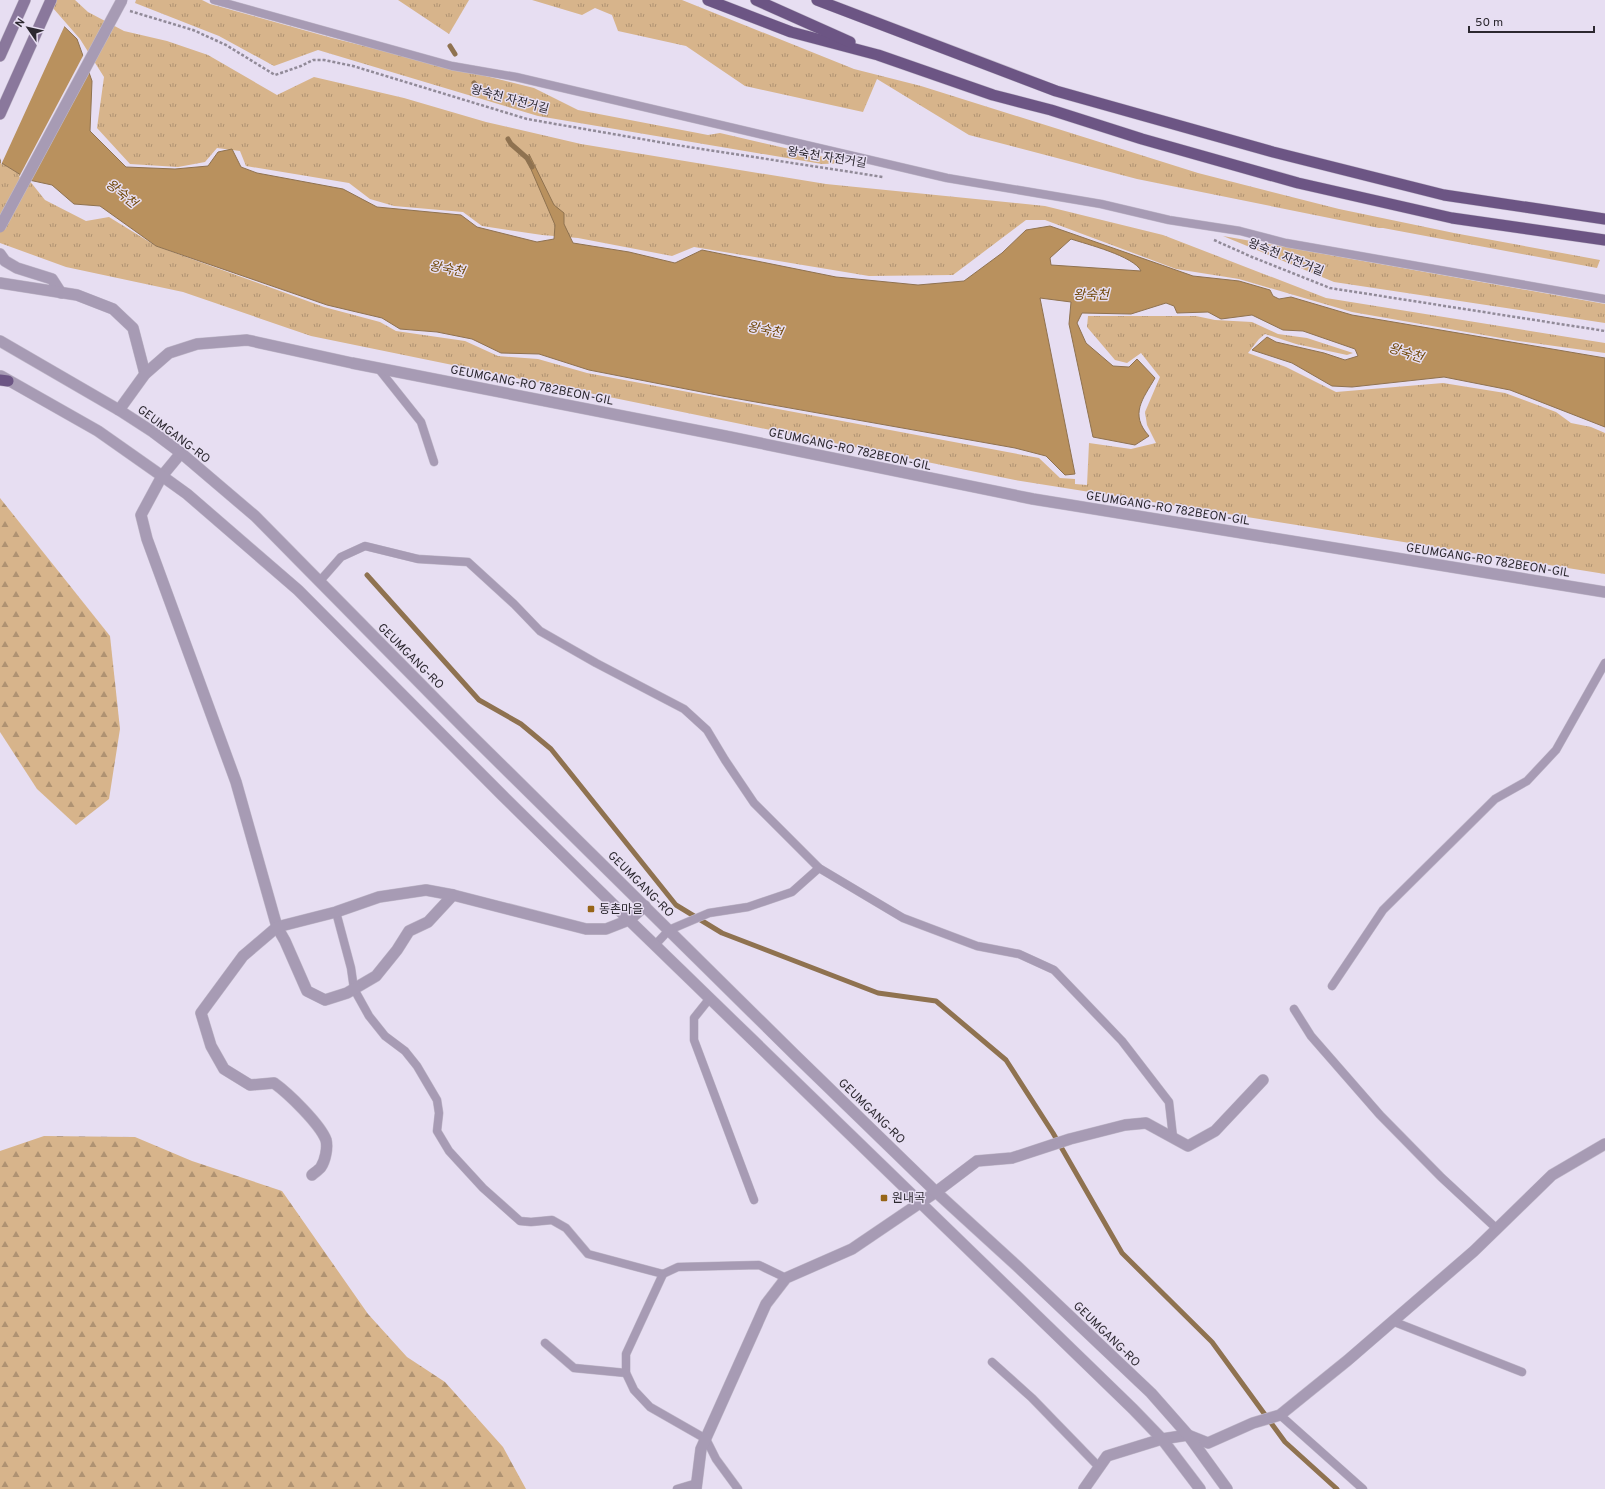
<svg xmlns="http://www.w3.org/2000/svg" width="1605" height="1489" font-family="Overpass,'Noto Sans KR',sans-serif">
<style>
.grass{fill:url(#grass-tufts)}
.forest{fill:url(#forest-firs)}
.water{fill:#b9915e;stroke:#8f7250;fill-rule:evenodd}
.pier{fill:#e7def2}
.lines{fill:none;stroke-linecap:round;stroke-linejoin:round}
.stream{stroke:#8f7250;stroke-width:5}
.service-casing{stroke:#c2bacb;stroke-width:9}
.minor-casing{stroke:#c2bacb;stroke-width:12}
.tertiary-casing{stroke:#c2bacb;stroke-width:12}
.secondary-casing{stroke:#c2bacb;stroke-width:12}
.trunk-casing{stroke:#c2bacb;stroke-width:12}
.path{stroke:#918a98;stroke-width:2.5;stroke-dasharray:3 2;stroke-linecap:butt}
.service{stroke:#a79bb4;stroke-width:8}
.minor{stroke:#a79bb4;stroke-width:11}
.tertiary{stroke:#a79bb4;stroke-width:11}
.secondary{stroke:#8a789c;stroke-width:11}
.trunk{stroke:#6c5584;stroke-width:11}
.minor-bridge-casing{stroke:#c2bacb;stroke-width:12;stroke-linecap:butt}
.minor-bridge{stroke:#a79bb4;stroke-width:11}
.poi-dot{fill:#976518;stroke:#e7def2;stroke-width:1.5}
.labels{text-anchor:middle;stroke-width:3;stroke-linejoin:round;paint-order:stroke}
.street-label{font-size:12px;fill:#2c2830;stroke:#e7def2}
.poi-label{font-size:12px;fill:#2c2830;stroke:#e7def2;text-anchor:start}
.water-label{font-size:13px;font-style:italic;fill:#714909;stroke:#e7def2}
</style>
<defs>
<pattern id="grass-tufts" width="24" height="20" patternUnits="userSpaceOnUse"><rect width="24" height="20" fill="#d7b48b"/><path d="M3 7l-1-3M5 7V3M7 7l1-3M15 17l-1-3M17 17v-4M19 17l1-3" fill="none" stroke="#af9272"/></pattern>
<pattern id="forest-firs" width="22" height="20" patternUnits="userSpaceOnUse"><rect width="22" height="20" fill="#d7b48b"/><path d="M5 1l3.5 6h-7zM16 11l3.5 6h-7z" fill="#af9272"/></pattern>
</defs>
<rect width="100%" height="100%" fill="#e7def2"/>
<g class="grass">
<polygon points="46,0 75,0 88,12 124,31 167,41 208,55 277,95 314,77 404,98 486,122 581,144 826,184 1045,206 1163,235 1326,298 1605,343 1605,353 1518,341 1352,312 1239,279 1176,269 1045,220 1026,220 953,275 869,276 694,247 672,256 578,238 542,235 482,226 463,212 394,206 370,199 349,183 246,166 240,151 217,148 205,162 178,167 130,164 97,128 104,77 80,39"/>
<polygon points="136,0 202,0 210,4 332,38 534,88 578,110 708,135 720,133 850,163 822,164 538,116 318,50 274,66 219,36 135,3"/>
<polygon points="398,0 469,0 449,34"/>
<polygon points="532,0 682,0 854,69 921,86 1198,173 1339,209 1454,233 1600,260 1597,268 1383,228 1379,228 1137,179 969,135 877,79 863,112 745,86 686,46 618,31 612,15 595,8 582,15"/>
<polygon points="0,162 29,180 45,200 86,221 109,217 156,246 324,307 380,322 396,331 465,341 498,356 538,359 587,373 1039,458 1060,478 1075,479 1075,484 1087,485 1089,443 1131,449 1156,443 1147,425 1145,412 1160,377 1141,353 1127,363 1115,360 1087,327 1088,316 1196,316 1215,320 1252,322 1278,334 1307,338 1353,353 1347,355 1296,344 1265,334 1259,339 1248,353 1286,367 1336,392 1443,383 1505,393 1556,412 1571,423 1591,427 1605,433 1605,574 1015,480 311,336 183,292 66,267 0,243"/>
<polygon points="1223,236 1605,304 1605,323 1334,282"/>
</g>
<g class="forest">
<polygon points="0,498 110,636 120,729 109,799 76,825 37,789 0,732"/>
<polygon points="44,1136 135,1137 192,1161 282,1191 368,1314 407,1357 445,1382 503,1447 526,1489 0,1489 0,1151"/>
</g>
<path class="water" d="M0,0H37L77,39L92,81L90,131L126,167L175,169L208,166L218,152L232,149L241,167L257,173L343,189L377,207L461,215L477,227L537,242L554,239L555,225L530,167L529,154L554,205L564,213V224L573,243L629,252L675,263L702,250L836,277L918,285L964,281L1002,253L1026,230L1050,226L1193,276L1239,281L1270,290L1273,296L1279,299L1291,297L1352,315L1605,358V427L1510,390L1444,377L1352,387L1332,386L1292,363L1252,350L1267,337L1276,342L1324,353L1345,360L1358,356L1355,349L1303,331L1283,330L1252,315L1221,319L1208,312L1177,313L1174,306L1166,303L1131,314L1082,313L1077,323L1086,343L1113,366L1129,367L1137,359L1155,378C1143,399 1129,414 1149,436L1135,445L1093,437L1069,324L1071,302L1040,298L1075,474L1065,475L1046,456L1015,448L722,396L589,370L539,354L501,353L472,339L437,332L400,329L382,318L327,305L156,246L100,206L74,204L52,185L29,180L0,162L24,101ZM1071,239C1086,244 1134,256 1141,271L1051,265L1050,258Z"/>
<g class="pier">
<polygon points="0,0 39,0 65,25 1,165 0,132 22,101 0,63"/>
<polygon points="84,54 90,70 28,182 19,177"/>
</g>
<g class="lines">
<g class="stream">
<polyline points="450,46 455,54"/>
<polyline points="474,83 479,90"/>
<polyline points="508,139 511,144 527,158 532,167"/>
<polyline points="367,575 479,700 521,724 551,749 676,905 722,933 878,993 936,1001 1006,1060 1053,1133 1122,1253 1212,1342 1285,1442 1337,1489"/>
</g>
<defs>
<g id="service">
<polyline points="214,0 452,66 516,77 947,178 1101,204 1169,220 1240,231 1286,243 1605,299"/>
<polyline points="378,368 421,422 434,462"/>
<polyline points="319,582 341,557 365,546 418,559 468,562 514,604 540,631 596,663 684,709 707,730 725,760 754,803 819,868 903,918 977,946 1019,954 1054,970 1122,1041 1169,1102 1173,1137"/>
<polyline points="336,912 351,968 354,989 369,1016 385,1036 405,1051 417,1066 437,1100 439,1113 437,1131 449,1151 483,1188 520,1221 531,1222 552,1220 566,1228 588,1254 663,1274 678,1267 759,1265 786,1278"/>
<polyline points="655,945 669,930 709,913 748,907 792,892 819,868"/>
<polyline points="1332,986 1383,910 1495,799 1527,781 1556,750 1605,663"/>
<polyline points="710,998 694,1018 694,1040 754,1200"/>
<polyline points="1294,1009 1311,1036 1380,1115 1441,1177 1497,1229"/>
<polyline points="663,1274 626,1354 626,1373 634,1390 650,1407 706,1439 716,1459 738,1489"/>
<polyline points="1392,1321 1522,1372"/>
<polyline points="545,1343 574,1368 626,1373"/>
<polyline points="992,1362 1032,1398 1099,1467"/>
<polyline points="1280,1415 1363,1489"/>
<polyline points="677,1489 697,1483"/>
</g>
<g id="minor">
<polyline points="0,254 5,261 17,268 52,279 61,293"/>
<polyline points="0,283 77,295 113,309 133,328 145,374"/>
<polyline points="119,410 145,374 169,353 197,344 247,340 352,363 725,436 1033,499 1605,592"/>
<polyline points="181,453 162,476 141,515 147,539 236,782 277,927 285,941 307,991 325,1000 347,993 376,976 397,950 409,931 428,922 453,895"/>
<path d="M312,1175C314,1173 319,1170 321,1167C325,1161 328,1148 326,1140C320,1124 288,1093 274,1083L250,1085L224,1069L211,1046L201,1013L243,956L277,927L336,912L379,897L426,890L453,895L586,929H606L629,920L645,906"/>
<polyline points="696,1489 701,1449 766,1304 786,1278 852,1249 936,1192 977,1161 1012,1158 1070,1139 1125,1125 1146,1123 1188,1146 1215,1131 1263,1080"/>
<polyline points="1084,1489 1107,1456 1162,1439 1188,1435 1208,1443 1253,1423 1280,1415 1348,1360 1474,1251 1552,1175 1605,1144"/>
</g>
<g id="tertiary">
<polyline points="0,341 119,410 153,432 181,453 255,516 467,731 795,1055 936,1192 1017,1266 1151,1393 1188,1435 1227,1489"/>
<polyline points="1,376 98,431 162,476 187,494 298,590 503,796 629,920 1133,1409 1162,1439 1200,1489"/>
</g>
<g id="secondary">
<polyline points="0,56 25,0"/>
<polyline points="0,114 51,0"/>
</g>
<g id="trunk">
<polyline points="708,0 791,32 878,55 993,95 1051,110 1142,139 1298,183 1452,218 1605,240"/>
<polyline points="756,0 850,42"/>
<polyline points="817,0 1056,91 1273,152 1444,195 1605,219"/>
<polyline points="0,380 8,381"/>
</g>
</defs>
<use href="#service" class="service-casing"/>
<use href="#minor" class="minor-casing"/>
<use href="#tertiary" class="tertiary-casing"/>
<use href="#secondary" class="secondary-casing"/>
<use href="#trunk" class="trunk-casing"/>
<g class="path">
<polyline points="130,11 193,30 226,45 275,75 301,66 313,60 324,60 353,66 527,119 676,145 883,177"/>
<polyline points="1214,240 1252,257 1330,288 1605,331"/>
</g>
<use href="#service" class="service"/>
<use href="#minor" class="minor"/>
<use href="#tertiary" class="tertiary"/>
<use href="#secondary" class="secondary"/>
<use href="#trunk" class="trunk"/>
<defs>
<polyline id="minor-bridge" points="0,227 122,0"/>
</defs>
<use href="#minor-bridge" class="minor-bridge-casing"/>
<use href="#minor-bridge" class="minor-bridge"/>
</g>
<g class="poi-dot">
<rect x="587" y="905" width="8" height="8" rx="2"/>
<rect x="880" y="1194" width="8" height="8" rx="2"/>
</g>
<g class="labels">
<g class="street-label">
<text transform="translate(510 99) rotate(15)" y="4">왕숙천 자전거길</text>
<text transform="translate(827 157) rotate(9)" y="4">왕숙천 자전거길</text>
<text transform="translate(1286 257) rotate(22)" y="4">왕숙천 자전거길</text>
<text transform="translate(532 385) rotate(11)" y="4">GEUMGANG-RO 782BEON-GIL</text>
<text transform="translate(174 434) rotate(37)" y="4">GEUMGANG-RO</text>
<text transform="translate(850 449) rotate(12)" y="4">GEUMGANG-RO 782BEON-GIL</text>
<text transform="translate(1168 508) rotate(9)" y="4">GEUMGANG-RO 782BEON-GIL</text>
<text transform="translate(1488 560) rotate(9)" y="4">GEUMGANG-RO 782BEON-GIL</text>
<text transform="translate(411 656) rotate(45)" y="4">GEUMGANG-RO</text>
<text transform="translate(641 884) rotate(45)" y="4">GEUMGANG-RO</text>
<text transform="translate(872 1111) rotate(44)" y="4">GEUMGANG-RO</text>
<text transform="translate(1107 1334) rotate(44)" y="4">GEUMGANG-RO</text>
</g>
<g class="poi-label">
<text x="599" y="913">동촌마을</text>
<text x="892" y="1202">원내곡</text>
</g>
<g class="water-label">
<text transform="translate(122 193) rotate(39)" y="5">왕숙천</text>
<text transform="translate(447 268) rotate(11)" y="5">왕숙천</text>
<text x="1091" y="299">왕숙천</text>
<text transform="translate(765 329) rotate(11)" y="5">왕숙천</text>
<text transform="translate(1406 352) rotate(18)" y="5">왕숙천</text>
</g>
</g>
<g transform="translate(28 28) rotate(304)" stroke="#e7def2" stroke-width="3" paint-order="stroke">
<path d="M0-3L7 15L0 10L-7 15Z" fill="#2c2830"/>
<text y="-6" font-size="11" font-weight="bold" text-anchor="middle" fill="#2c2830">N</text>
</g>
<path d="M1469 26v6h125v-6" fill="none" stroke="#2c2830" stroke-width="2"/>
<text x="1475" y="26" font-size="12" fill="#2c2830" stroke="#e7def2" stroke-width="3" paint-order="stroke">50 m</text>
</svg>
